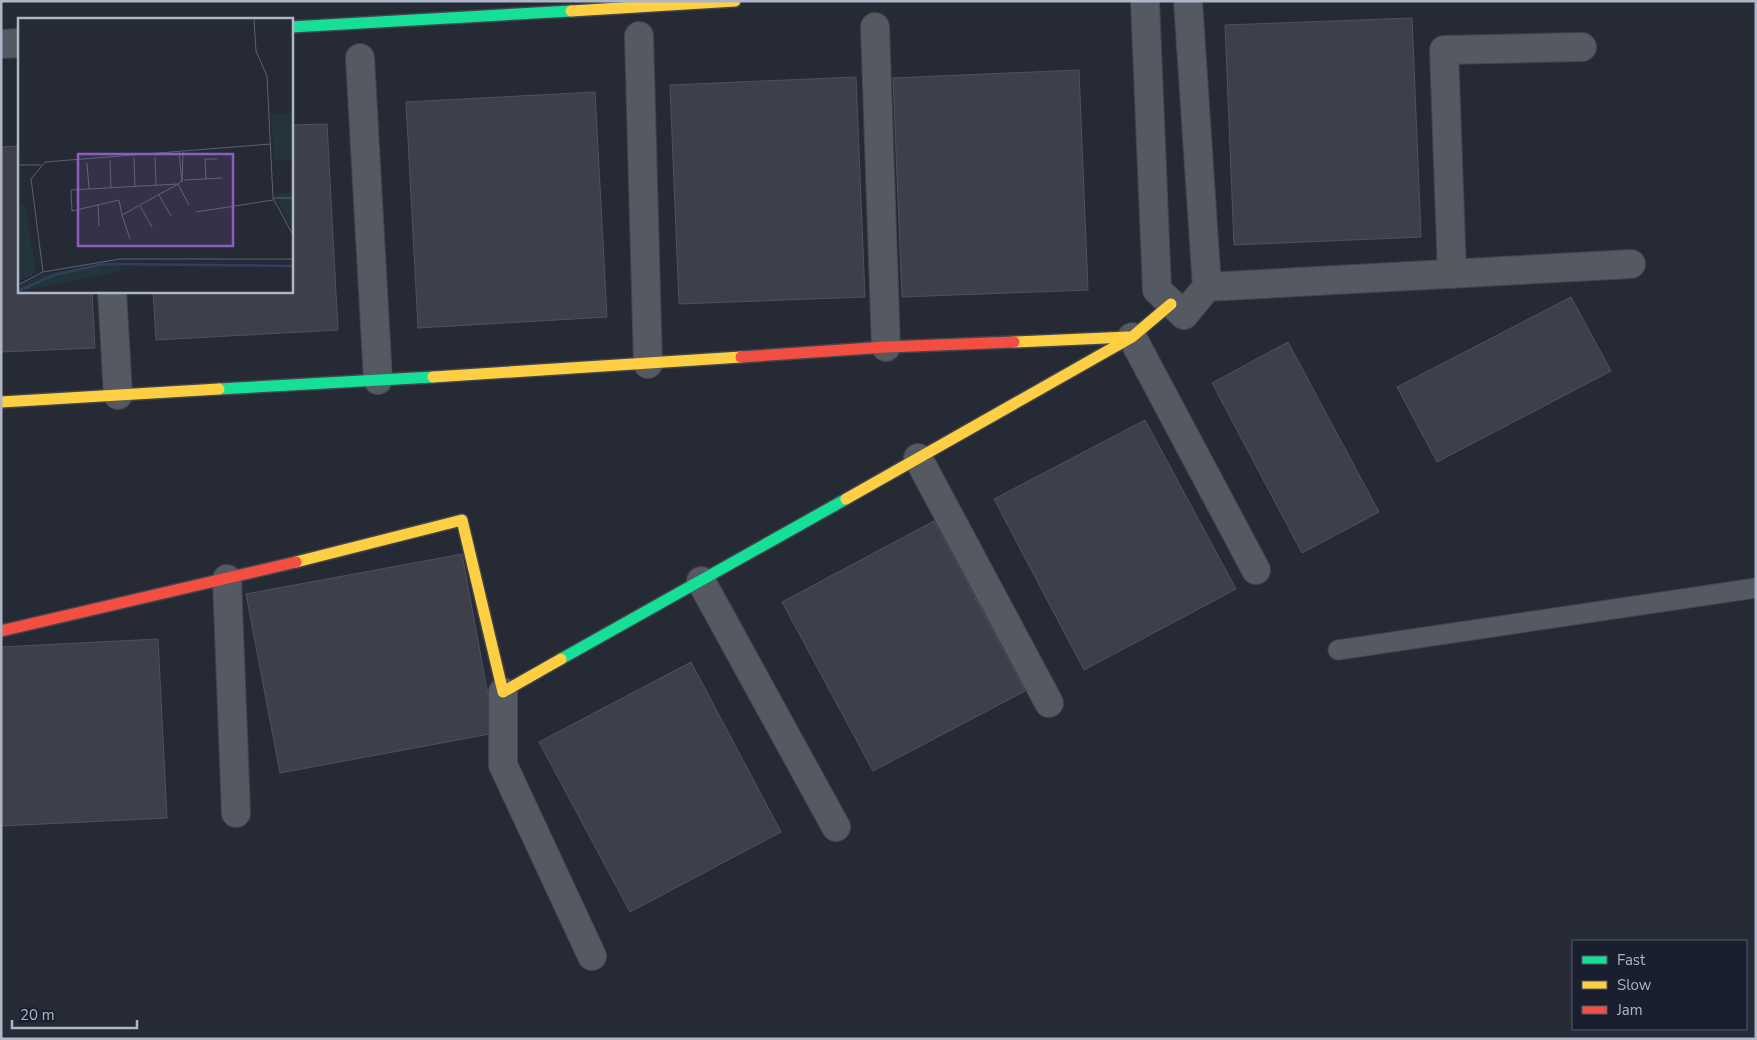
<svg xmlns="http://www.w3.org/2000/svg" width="1757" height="1040" font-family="'Nunito Sans',sans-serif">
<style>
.building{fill:#3d404a;stroke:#4d525c}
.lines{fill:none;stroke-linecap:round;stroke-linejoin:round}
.lane-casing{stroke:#42454d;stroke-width:21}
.street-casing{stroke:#42454d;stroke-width:30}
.fast-casing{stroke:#42454d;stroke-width:14}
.slow-casing{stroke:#42454d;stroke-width:14}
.jam-casing{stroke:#42454d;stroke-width:14}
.lane{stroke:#555962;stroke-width:19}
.street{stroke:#555962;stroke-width:28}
.fast{stroke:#16e098;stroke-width:11}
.slow{stroke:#ffcf43;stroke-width:11}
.jam{stroke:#f24e42;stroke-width:11}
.inset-river{fill:none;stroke:#313f5f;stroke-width:2.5}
.inset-road{fill:none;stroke:#5c626f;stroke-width:1}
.view{fill:#8d5cc2;fill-opacity:0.15;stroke:#8d5cc2;stroke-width:2.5}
.inset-edge{fill:none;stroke:#aeb5c7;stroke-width:2.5}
</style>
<rect width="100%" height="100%" fill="#262a34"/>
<g class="building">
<polygon points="1412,18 1421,237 1234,245 1225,25"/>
<polygon points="1079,70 1088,290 902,297 893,78"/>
<polygon points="856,77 865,297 679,304 670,85"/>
<polygon points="595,92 607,317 418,328 406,102"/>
<polygon points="327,124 338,330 156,340 153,291 291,291 291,125"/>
<polygon points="19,146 19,291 92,291 95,348 1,352 1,147"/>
<polygon points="1571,297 1611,371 1437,462 1397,387"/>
<polygon points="1288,342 1379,512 1302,553 1212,383"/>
<polygon points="1145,420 1236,589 1084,670 994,499"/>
<polygon points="934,521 1025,691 873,771 782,602"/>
<polygon points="462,554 495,733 280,773 246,594"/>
<polygon points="158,639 167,818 1,826 1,647"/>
<polygon points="691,662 781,832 630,912 539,742"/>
</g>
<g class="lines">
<defs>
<polyline id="lane" points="1338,650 1756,588"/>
<g id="street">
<polyline points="1145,1 1157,290 1184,315 1207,287 1188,1"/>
<polyline points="875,27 886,347"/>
<polyline points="639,36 648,364"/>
<polyline points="1,44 19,43"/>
<polyline points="360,58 378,380"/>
<polyline points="1452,274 1444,50 1582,47"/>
<polyline points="1207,287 1631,264"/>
<polyline points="112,291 118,395"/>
<polyline points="1132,337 1256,570"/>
<polyline points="918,458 1049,703"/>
<polyline points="227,579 236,813"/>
<polyline points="701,581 836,827"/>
<polyline points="503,692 503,765 592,956"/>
</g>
<g id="fast">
<polyline points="291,27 571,11"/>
<polyline points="219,389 433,377"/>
<polyline points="561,659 846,499"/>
</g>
<g id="slow">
<polyline points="571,11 735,1"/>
<polyline points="1014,342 1128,337"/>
<polyline points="433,377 741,357"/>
<polyline points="1,402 219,389"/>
<polyline points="846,499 1132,337 1171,304"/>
<polyline points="296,562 462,520 503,692 561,659"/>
</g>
<g id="jam">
<polyline points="741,357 886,347 1014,342"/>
<polyline points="1,631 296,562"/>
</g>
</defs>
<use href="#lane" class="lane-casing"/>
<use href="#street" class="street-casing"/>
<use href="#fast" class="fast-casing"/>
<use href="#slow" class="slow-casing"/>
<use href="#jam" class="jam-casing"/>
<use href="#lane" class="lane"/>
<use href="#street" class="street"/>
<use href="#fast" class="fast"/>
<use href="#slow" class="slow"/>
<use href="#jam" class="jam"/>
</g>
<g transform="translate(18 18)">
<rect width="275" height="275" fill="#262a34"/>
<path d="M275,95V142L256,143L253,96ZM275,174V213L257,176ZM7,186L18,255L0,263V188ZM102,244L103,253L0,274V269L26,256Z" fill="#23343a"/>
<path class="inset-river" d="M0,273L36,257L85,246L275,248"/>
<path class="inset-road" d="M236,1L238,33L249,58L255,180L275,217M161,134L164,164L165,134M137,139L138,167M116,140L117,168M92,142L93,170M69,145L71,171M0,147H23M188,161L187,141H199M166,162L204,160M163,163L160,166L53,172L54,193L101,182L104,197L160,166L171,187M141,177L153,198M255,180H275M80,187L81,208M122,188L134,209M178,194L255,182M104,197L112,221M25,254L13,161L27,144L253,126M0,267L25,254L102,241H275"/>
<path class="view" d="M60,136H215V228H60Z"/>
<rect width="275" height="275" class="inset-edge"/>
</g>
<rect width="1757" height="1040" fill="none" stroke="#aeb5c7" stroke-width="5"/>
<rect x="1572" y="940" width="175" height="90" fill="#191f2f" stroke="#555b6c"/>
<rect x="1582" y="956" width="25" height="8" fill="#16e098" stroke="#555b6c"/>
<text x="1617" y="965" font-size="15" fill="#aeb5c7">Fast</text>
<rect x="1582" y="981" width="25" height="8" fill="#ffcf43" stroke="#555b6c"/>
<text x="1617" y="990" font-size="15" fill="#aeb5c7">Slow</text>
<rect x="1582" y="1006" width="25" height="8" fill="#f24e42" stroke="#555b6c"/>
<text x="1617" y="1015" font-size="15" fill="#aeb5c7">Jam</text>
<path d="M12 1020v8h125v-8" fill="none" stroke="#aeb5c7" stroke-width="2.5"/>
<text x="20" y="1020" font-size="15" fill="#aeb5c7" stroke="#191f2f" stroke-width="4" paint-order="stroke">20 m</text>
</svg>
